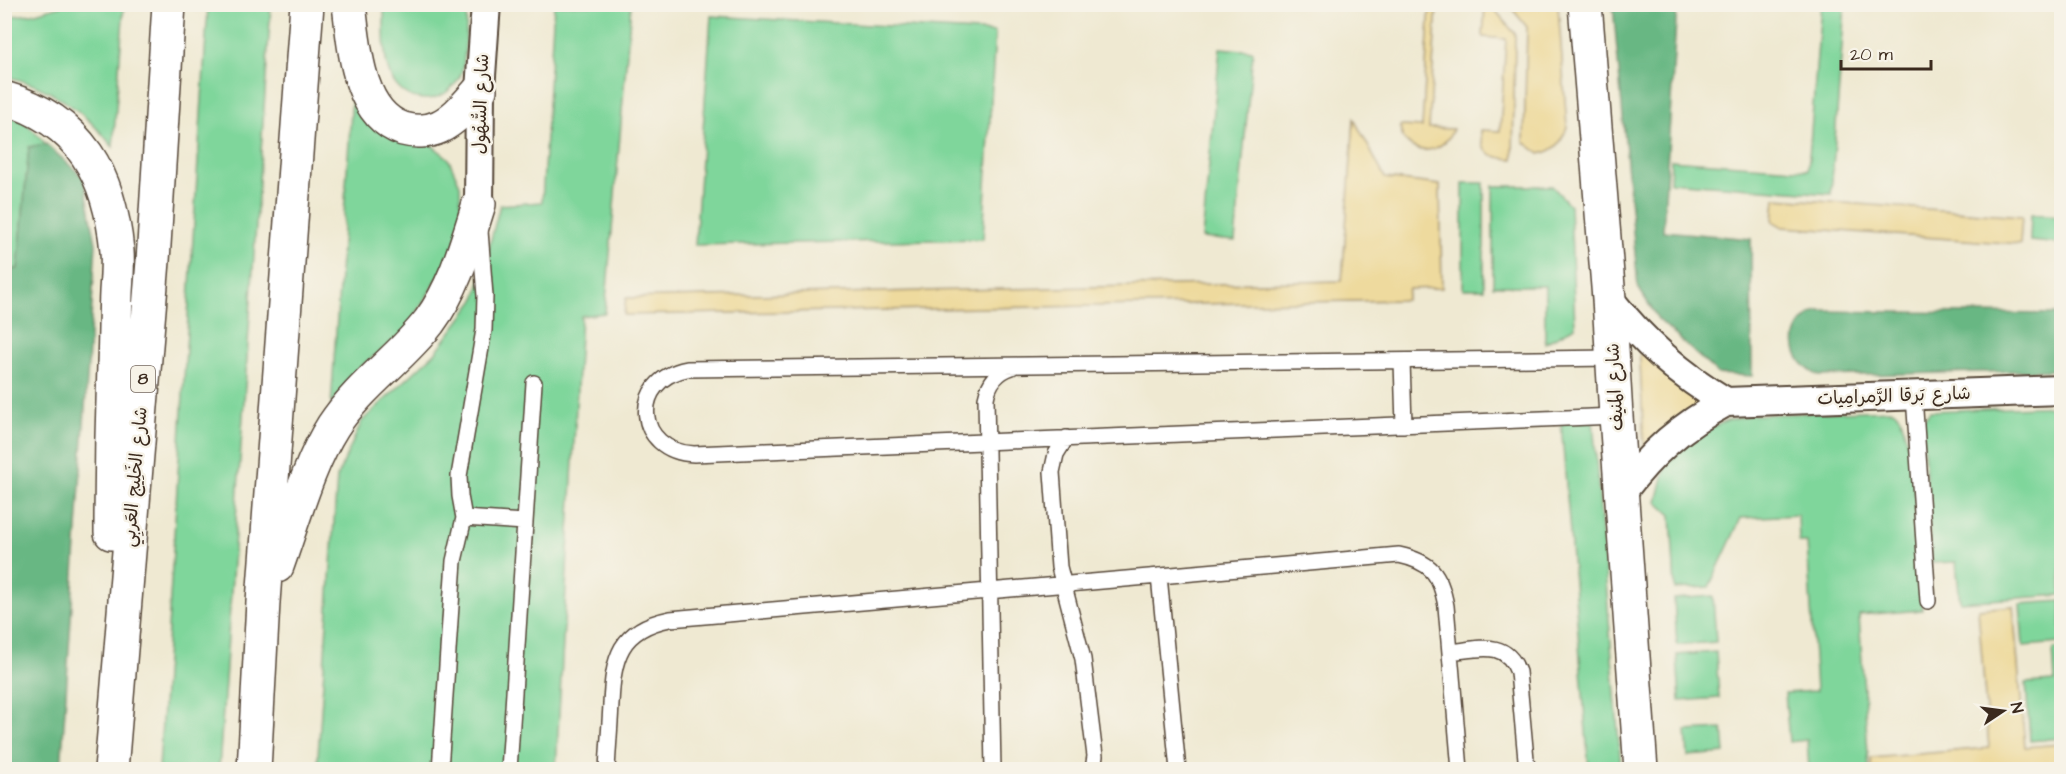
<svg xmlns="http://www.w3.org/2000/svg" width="2066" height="774" font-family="'Architects Daughter','Playpen Sans Arabic',sans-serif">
  <rect width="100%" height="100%" fill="#f7f3e8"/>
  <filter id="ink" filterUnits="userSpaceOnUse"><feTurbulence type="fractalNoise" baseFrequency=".0167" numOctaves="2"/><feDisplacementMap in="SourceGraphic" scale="12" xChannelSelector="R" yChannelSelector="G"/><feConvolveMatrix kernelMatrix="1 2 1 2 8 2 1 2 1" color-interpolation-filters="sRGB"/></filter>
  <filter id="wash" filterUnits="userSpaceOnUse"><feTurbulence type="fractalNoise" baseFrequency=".008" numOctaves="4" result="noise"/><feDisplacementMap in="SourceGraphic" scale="24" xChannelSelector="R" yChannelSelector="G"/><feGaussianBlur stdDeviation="1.35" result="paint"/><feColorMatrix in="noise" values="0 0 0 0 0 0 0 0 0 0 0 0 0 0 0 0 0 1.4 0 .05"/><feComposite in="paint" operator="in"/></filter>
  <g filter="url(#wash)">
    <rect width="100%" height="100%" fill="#efe9d2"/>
    <path fill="#7fd69b" stroke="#5d805c" stroke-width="1.5" d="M63,5H124L113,147C85,111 50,86 5,76V17L32,14Z
      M208,5H271L219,769H159Z
      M384,5H467C466,24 467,57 461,74C457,85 446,95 434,98C428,100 421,99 416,98C377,88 385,35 384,5Z
      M554,5H631L605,313L581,316L556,769L317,770L337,477L362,421L435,353L475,300L500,205L542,202Z
      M1821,5H1845L1831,194L1670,182L1671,160L1808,170Z
      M711,16L995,32L983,239L695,245Z
      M1220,48L1253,51L1235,241L1202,238Z
      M353,83L448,158L460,185L461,217L452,255L405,332L359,368L331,405Z
      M4,113L26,123L46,144L29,147L18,269L5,270Z
      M1463,183H1484V289H1463Z
      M1493,186H1552L1570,205L1575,327L1545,343V286H1493Z
      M2031,214L2061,216V244L2030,241Z
      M2061,406V595L1960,602L1956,562L1932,563L1922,421L1930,411Z
      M1893,410L1900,416L1912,457L1922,610L1859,615L1869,769H1809L1807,740L1789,742L1785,693L1816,691L1807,542H1799L1798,515L1741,518L1709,587L1675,589L1671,515L1657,502L1666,465L1682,447L1705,430L1727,421L1751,415Z
      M1593,420L1621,769H1589L1561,422Z
      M1713,596L1716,642L1677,645L1674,599Z
      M2061,601V643L2023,646L2020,604Z
      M2053,649H2061V738L2030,741L2026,683L2055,681Z
      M1716,652L1719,698L1680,701L1677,655Z
      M1723,729L1725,753L1688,756L1686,731Z"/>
    <path fill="#67b783" stroke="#517050" stroke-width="1.5" d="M1613,5H1677L1663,231L1751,239L1752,376L1718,374L1658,319L1638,287Z
      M46,144L84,178L96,244L61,769L5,770V270L18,269L29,147Z
      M1817,311L2061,314V370L1820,376C1788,362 1785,327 1817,311Z"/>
    <path fill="#eeda9e" stroke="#94825e" stroke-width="1.5" d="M1430,5H1437L1429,128L1453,129C1442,159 1402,156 1400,126L1422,127Z
      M1485,5H1491L1515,34L1513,159C1491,158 1480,153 1481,130L1500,131L1506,39L1483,37Z
      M1509,5H1558L1567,127C1561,143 1557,150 1540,154L1524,142L1527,27Z
      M1354,119L1385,178L1440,185L1442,288L1409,289L1406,300L624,315L626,298L1342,281Z
      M1775,198L2022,216L2020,244L1783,227L1773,221Z
      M1639,339L1714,394L1644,449Z
      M2013,606L2025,747L2061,744V766L2014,770L1872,769L1871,758L1989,748L1978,609Z"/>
  </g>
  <g filter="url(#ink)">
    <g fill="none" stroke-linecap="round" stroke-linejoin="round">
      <g stroke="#564739" stroke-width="18">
        <path id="service" d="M1613,358L687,369C629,380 635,452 694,454L1616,416
          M1402,361L1404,425
          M1914,396L1928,601
          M1066,438L1056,454L1052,472L1059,567L1083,659L1095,756L1093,770
          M464,518L525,522
          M1159,576L1178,770
          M1450,652C1479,649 1506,639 1518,672L1527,770
          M440,770L454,561L464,518L460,496L459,476L484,330L485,296L480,231
          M509,770L534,383
          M607,770C608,748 610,726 611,704C613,658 619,629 670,619L1399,555C1431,562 1440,573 1446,606L1460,770
          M993,770L986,398C989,382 997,372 1012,367"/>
      </g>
      <g stroke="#564739" stroke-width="32">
        <path id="minor" d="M479,204L480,90L486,4
          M1609,299C1643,342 1680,375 1726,402
          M1621,493C1652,452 1681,426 1726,402L2062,390"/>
      </g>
      <g stroke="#564739" stroke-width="36">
        <path id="tertiary" d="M1585,4L1609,299L1616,416L1641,770"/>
      </g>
      <g stroke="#564739" stroke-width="36">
        <path id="trunk" d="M349,4C354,44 357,114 403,129C414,132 428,132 439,127C456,119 468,103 480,90
          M4,98C81,120 110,176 117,251C118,264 117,278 116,292C115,316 115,340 114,365C112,421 111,477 111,533
          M277,566C293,522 308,465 333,426C359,386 400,359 429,322C455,287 466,245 479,204
          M111,770L153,261L169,4
          M254,770L263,602L307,4"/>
      </g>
      <use href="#service" stroke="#fff" stroke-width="15"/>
      <use href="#minor" stroke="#fff" stroke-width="28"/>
      <use href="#tertiary" stroke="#fff" stroke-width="33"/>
      <use href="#trunk" stroke="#fff" stroke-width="33"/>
    </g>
  </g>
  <g text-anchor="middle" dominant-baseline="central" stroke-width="5" stroke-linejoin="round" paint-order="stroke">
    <rect fill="#f7f3e8" stroke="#73665b" stroke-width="1.5" x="131" y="366" width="24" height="26" rx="4.5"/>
    <g font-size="16" font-weight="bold" fill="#3b2a1e">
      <text x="143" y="379">8</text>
    </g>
    <g font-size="18" fill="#3b2a1e" stroke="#f7f3e8">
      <text transform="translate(481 104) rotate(-88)">شارع السُّهُول</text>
      <text transform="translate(1615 387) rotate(-93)">شارع المنيف</text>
      <text transform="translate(1894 396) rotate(-2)">شارع بَرقا الرَّمرامِيات</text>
      <text transform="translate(135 477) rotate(-85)">شارع الخَلِيج العَربِي</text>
    </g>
  </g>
  <rect width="2066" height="774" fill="none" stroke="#f7f3e8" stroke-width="24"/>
  <g transform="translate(2003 711) rotate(77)" stroke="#f7f3e8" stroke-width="4.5" paint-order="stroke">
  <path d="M0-4.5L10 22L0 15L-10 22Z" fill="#3b2a1e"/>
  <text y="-9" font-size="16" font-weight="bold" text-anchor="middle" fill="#3b2a1e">N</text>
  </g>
  <path d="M1841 60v9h90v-9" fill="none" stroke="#3b2a1e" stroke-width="3"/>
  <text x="1850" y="60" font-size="18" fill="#3b2a1e" stroke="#f7f3e8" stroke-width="4.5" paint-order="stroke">20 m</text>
</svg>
